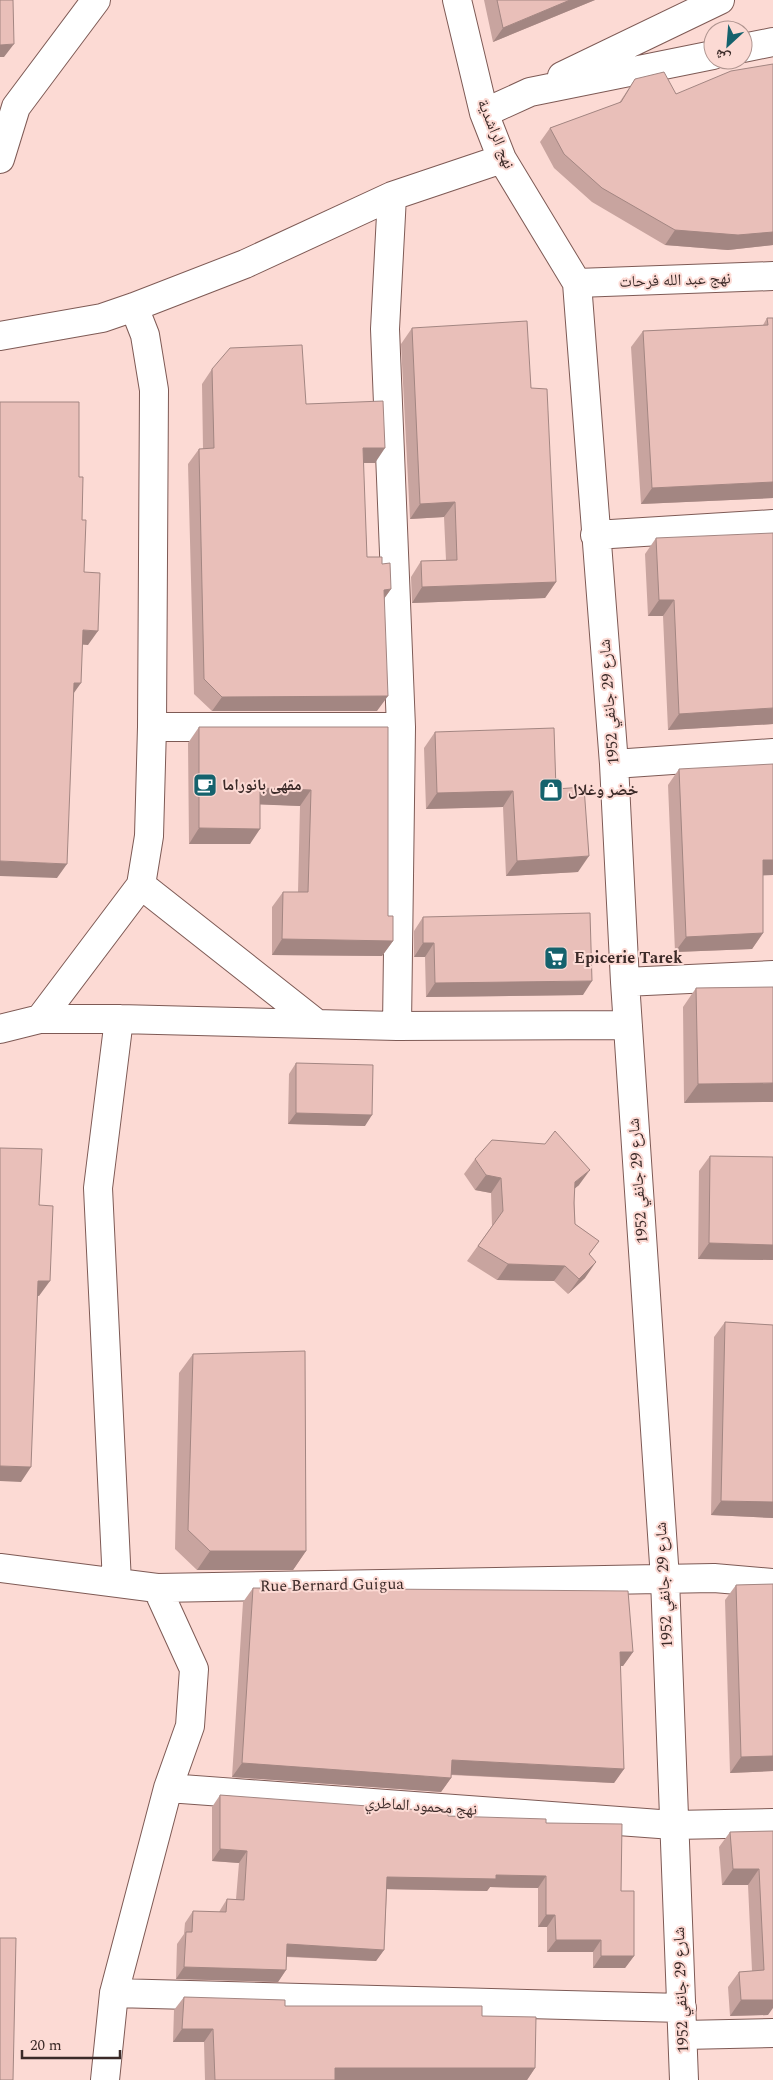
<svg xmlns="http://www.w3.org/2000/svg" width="773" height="2080" font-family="Spectral,'Noto Naskh Arabic',serif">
  <rect width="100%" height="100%" fill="#fcdad4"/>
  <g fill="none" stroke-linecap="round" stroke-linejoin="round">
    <g stroke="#7e5a55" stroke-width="30">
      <path id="minor" d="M457,0L484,113L502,159L577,283L614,764L625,982L665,1579L684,2080
        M743,48L773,42
        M562,76L720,0
        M484,113L530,92L713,55
        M0,159L16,107L96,0
        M392,196L385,329L401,727L397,1026
        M577,283L773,276
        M134,307L145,335L154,390L152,727
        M0,336L102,318L134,307L245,264L392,196L502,159
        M595,535L773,524
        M614,764L773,753
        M141,885L316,1023
        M625,982L773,975
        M40,1019L141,885L149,836L152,727H401
        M0,1029L40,1019H119L397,1026L628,1025
        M0,1568L157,1588L714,1578L773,1583
        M117,1583L98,1188L119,1019
        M168,1788L673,1825L773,1823
        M114,1993L682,2008
        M683,2035L773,2033
        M105,2080L114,1993L168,1788L190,1726L194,1669L157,1588"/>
    </g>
    <use href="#minor" stroke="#fff" stroke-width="28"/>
  </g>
  <path fill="#c8a49f" d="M484,0H595L493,42Z
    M773,64V245L728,250L665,245L592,202L554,168L540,142L550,128L619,103L635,79L676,94Z
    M767,318H773V498L641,504L631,347L643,331L763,325Z
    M412,328L531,388L556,582L545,598L412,603L411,577L421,561L446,560L444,517L410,519L401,344Z
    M212,369L306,404L375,463H363L367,557L382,564L391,589L384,599L377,711H212L194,694L188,464L199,449H203L202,384Z
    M656,538L773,724L668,730L663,616H648L645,554Z
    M199,727H388V916L393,941L382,956L272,955V907L283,892H298L300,806L260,804L250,844H189L188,743Z
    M435,732L556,789L578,872L506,876L503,807L426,809L424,748Z
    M679,769L763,875V933L752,949L675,952L668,785Z
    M423,917L583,995L426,997L425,957H414V931Z
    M773,987L684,1103L683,1007L696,988Z
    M296,1063L365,1126L288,1124L289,1074Z
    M710,1156L773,1157V1260L698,1259L699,1171Z
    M475,1159L579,1185L574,1189L575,1224L599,1241L589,1255L585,1278L568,1294L554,1281L497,1280L467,1261L492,1226L491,1193L475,1190L464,1174Z
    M725,1322L773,1325V1518L711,1515L714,1337Z
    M193,1354L306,1551L293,1570H197L175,1549L179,1373Z
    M773,1584V1771L730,1773L725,1600L736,1585Z
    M253,1588L633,1652L623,1666H620L624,1769L614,1783L451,1775V1778L441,1792L232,1777L243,1602Z
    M220,1795L448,1816L546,1823L621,1891L634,1956L625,1968H593V1952H547V1927H538V1888L490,1887L487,1891L387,1889L384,1950L376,1961L287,1957L286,1970L278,1982L176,1979L177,1944L184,1934L185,1923L193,1911L219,1912L227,1899H236L239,1863L212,1861V1807Z
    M773,1831L768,2015L730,2016L728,1987L739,1972L752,1971L748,1885H722L719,1847L730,1832Z
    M184,1997L285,2006L482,2016L535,2068L527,2080H205L204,2042H173L174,2010Z"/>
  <path fill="#a38682" d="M570,0H595L493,42L503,28Z
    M14,44L4,57H0V45Z
    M675,230L773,232V245L728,250L665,245Z
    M363,448H385L375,463H352Z
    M773,482V498L641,504L652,488Z
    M455,502L444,517L410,519L420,504Z
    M556,582L545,598L412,603L422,587Z
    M391,589L380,604L384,590Z
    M659,600H674L663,616H648Z
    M83,630L98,631L88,645L73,644Z
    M74,683H81L71,697Z
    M388,696L377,711H212L222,697Z
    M773,708V724L668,730L679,714Z
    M260,788L311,790L300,806L250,804Z
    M513,791L503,807L426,809L437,793Z
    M199,828L260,829L250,844H189Z
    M589,856L578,872L506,876L517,861Z
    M763,860H773V875L752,876Z
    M0,861L67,864L57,878L0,876Z
    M763,933L752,949L675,952L686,937Z
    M282,939L393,941L382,956L272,955Z
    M423,943H434L425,957H414Z
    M592,981L583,995L426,997L435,983Z
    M773,1083V1102L684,1103L698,1084Z
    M296,1113L372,1115L365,1126L288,1124Z
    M590,1170L579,1185L564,1197L575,1182Z
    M486,1175L501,1178L491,1193L475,1190Z
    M709,1243L773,1245V1260L698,1259Z
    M596,1262L585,1278L568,1294L579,1279Z
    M508,1264L565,1266L554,1281L497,1280Z
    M38,1281H50L39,1296L28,1295Z
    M0,1466L31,1467L21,1482L0,1481Z
    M721,1501L773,1502V1518L711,1515Z
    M210,1551H306L293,1570H197Z
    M620,1652H633L623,1666H610Z
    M773,1756V1771L730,1773L741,1757Z
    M452,1760L624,1769L614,1783L442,1774Z
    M242,1763L451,1778L441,1792L232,1777Z
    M220,1849L247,1851L239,1863L212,1861Z
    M733,1869H759L748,1885H722Z
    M496,1875L546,1876L538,1888L490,1887L487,1891L379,1889L387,1877Z
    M546,1915H555L547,1927H538Z
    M556,1940H601L593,1952H547Z
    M287,1944L384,1950L376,1961L279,1956Z
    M601,1956H634L625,1968H593Z
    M184,1967L286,1970L278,1982L176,1979Z
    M741,2000H773V2008L768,2015L730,2016Z
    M182,2029H213L204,2042H173Z
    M335,2068H535L527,2080H327Z"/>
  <path fill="#e9bfb9" stroke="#a38682" d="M0,0H13L14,44L0,45Z
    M497,0H570L503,28Z
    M773,64V232L738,235L675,230L602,188L564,154L550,128L621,102L635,79L664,72L676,94L731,71Z
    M767,318H773V482L652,488L643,331L768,325Z
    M527,321L531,388L547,389L556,582L422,587L421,561L457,560L455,502L420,504L412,328Z
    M302,345L306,404L383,401L385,448H363L367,557H382V564L390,563L391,589L384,590L388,696L222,697L204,679L199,449L214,448L212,369L230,348Z
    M0,402H79V477H83L82,520H86L84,572L100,573L98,631L83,630L81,683H74L67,864L0,861Z
    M773,533V708L679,714L674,600H659L656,538Z
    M199,727H388V916H393V941L282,939L283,892H308L311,790L260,788V829L199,828Z
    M554,728L556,789L584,787L589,856L517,861L513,791L437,793L435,732Z
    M773,764V860H763V933L686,937L679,769Z
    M590,913L592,981L435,983L434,943H423V917Z
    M773,987V1083L698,1084L696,988Z
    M296,1063L373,1065L372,1115L296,1113Z
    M555,1131L590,1170L575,1182L574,1203L575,1224L599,1241L589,1254L596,1262L579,1279L565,1266L508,1264L478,1246L503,1211L501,1178L486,1175L475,1159L492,1140L545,1144Z
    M0,1148L42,1149L39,1205L53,1206L50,1281H38L31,1467L0,1466Z
    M710,1156L773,1157V1245L709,1243Z
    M725,1322L773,1325V1502L721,1501Z
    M305,1351L306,1551H210L188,1530L193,1354Z
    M773,1584V1756L741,1757L736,1585Z
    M253,1588L628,1591L633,1652H620L624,1769L452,1760L451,1778L242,1763Z
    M220,1795L448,1812V1816L546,1819V1823L622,1824L621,1891H634V1956H601V1940H556L555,1915H546V1876L496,1875V1879L387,1877L384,1950L287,1944L286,1970L184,1967L186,1932H192L193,1911L226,1912L227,1899L244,1900L247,1851L220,1849Z
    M773,1831V2000H741L739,1972L764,1970L759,1869H733L730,1832Z
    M0,1938H16L13,2080H0Z
    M184,1997L285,2000V2006H482V2016L536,2017L535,2068H335V2080H215L213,2029H182Z"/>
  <defs>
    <g id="cafe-square" transform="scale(1.25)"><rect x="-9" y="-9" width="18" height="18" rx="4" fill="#15626d" stroke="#fcdad4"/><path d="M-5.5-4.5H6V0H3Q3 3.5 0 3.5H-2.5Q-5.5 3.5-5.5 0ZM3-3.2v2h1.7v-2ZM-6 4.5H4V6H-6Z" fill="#fff"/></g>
    <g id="shop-square" transform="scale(1.25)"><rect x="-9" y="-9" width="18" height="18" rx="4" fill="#15626d" stroke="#fcdad4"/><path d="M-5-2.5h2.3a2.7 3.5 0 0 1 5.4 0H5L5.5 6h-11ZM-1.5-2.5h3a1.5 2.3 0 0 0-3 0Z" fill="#fff"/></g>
    <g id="supermarket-square" transform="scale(1.25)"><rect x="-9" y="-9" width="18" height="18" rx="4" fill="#15626d" stroke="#fcdad4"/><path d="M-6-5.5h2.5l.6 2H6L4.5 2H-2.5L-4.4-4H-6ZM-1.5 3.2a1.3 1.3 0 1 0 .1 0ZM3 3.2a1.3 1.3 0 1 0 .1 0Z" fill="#fff"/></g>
  </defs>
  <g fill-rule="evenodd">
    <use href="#cafe-square" x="205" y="785"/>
    <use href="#shop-square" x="551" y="790"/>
    <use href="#supermarket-square" x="556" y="958"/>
  </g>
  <g text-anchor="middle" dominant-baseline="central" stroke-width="4" stroke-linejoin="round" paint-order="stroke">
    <g font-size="16" fill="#3b2a28" stroke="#fcdad4">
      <text transform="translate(496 134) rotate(68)">نهج الراشدية</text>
      <text transform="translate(675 280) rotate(-2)">نهج عبد الله فرحات</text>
      <text transform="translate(609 702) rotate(-94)">شارع 29 جانفي 1952</text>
      <text transform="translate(638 1181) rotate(-94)">شارع 29 جانفي 1952</text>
      <text transform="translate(332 1585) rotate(-1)">Rue Bernard Guigua</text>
      <text transform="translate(664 1585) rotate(-93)">شارع 29 جانفي 1952</text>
      <text transform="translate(421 1806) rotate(4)">نهج محمود الماطري</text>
      <text transform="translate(681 1990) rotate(-92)">شارع 29 جانفي 1952</text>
    </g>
    <g font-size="16" font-weight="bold" fill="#3b2a28" stroke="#fcdad4" text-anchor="start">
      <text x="222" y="785">مقهى بانوراما</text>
      <text x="568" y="790">خضر وغلال</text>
      <text x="574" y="958">Epicerie Tarek</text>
    </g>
  </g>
  <g transform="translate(728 45) rotate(206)"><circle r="24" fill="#fcdad4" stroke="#af948f"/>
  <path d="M0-4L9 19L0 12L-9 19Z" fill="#15626d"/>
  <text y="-8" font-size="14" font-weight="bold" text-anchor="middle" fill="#3b2a28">ش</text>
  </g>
  <path d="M22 2050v8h98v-8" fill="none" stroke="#3b2a28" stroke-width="2.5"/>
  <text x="30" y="2050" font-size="15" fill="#3b2a28" stroke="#fcdad4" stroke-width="4" paint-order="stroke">20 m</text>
</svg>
